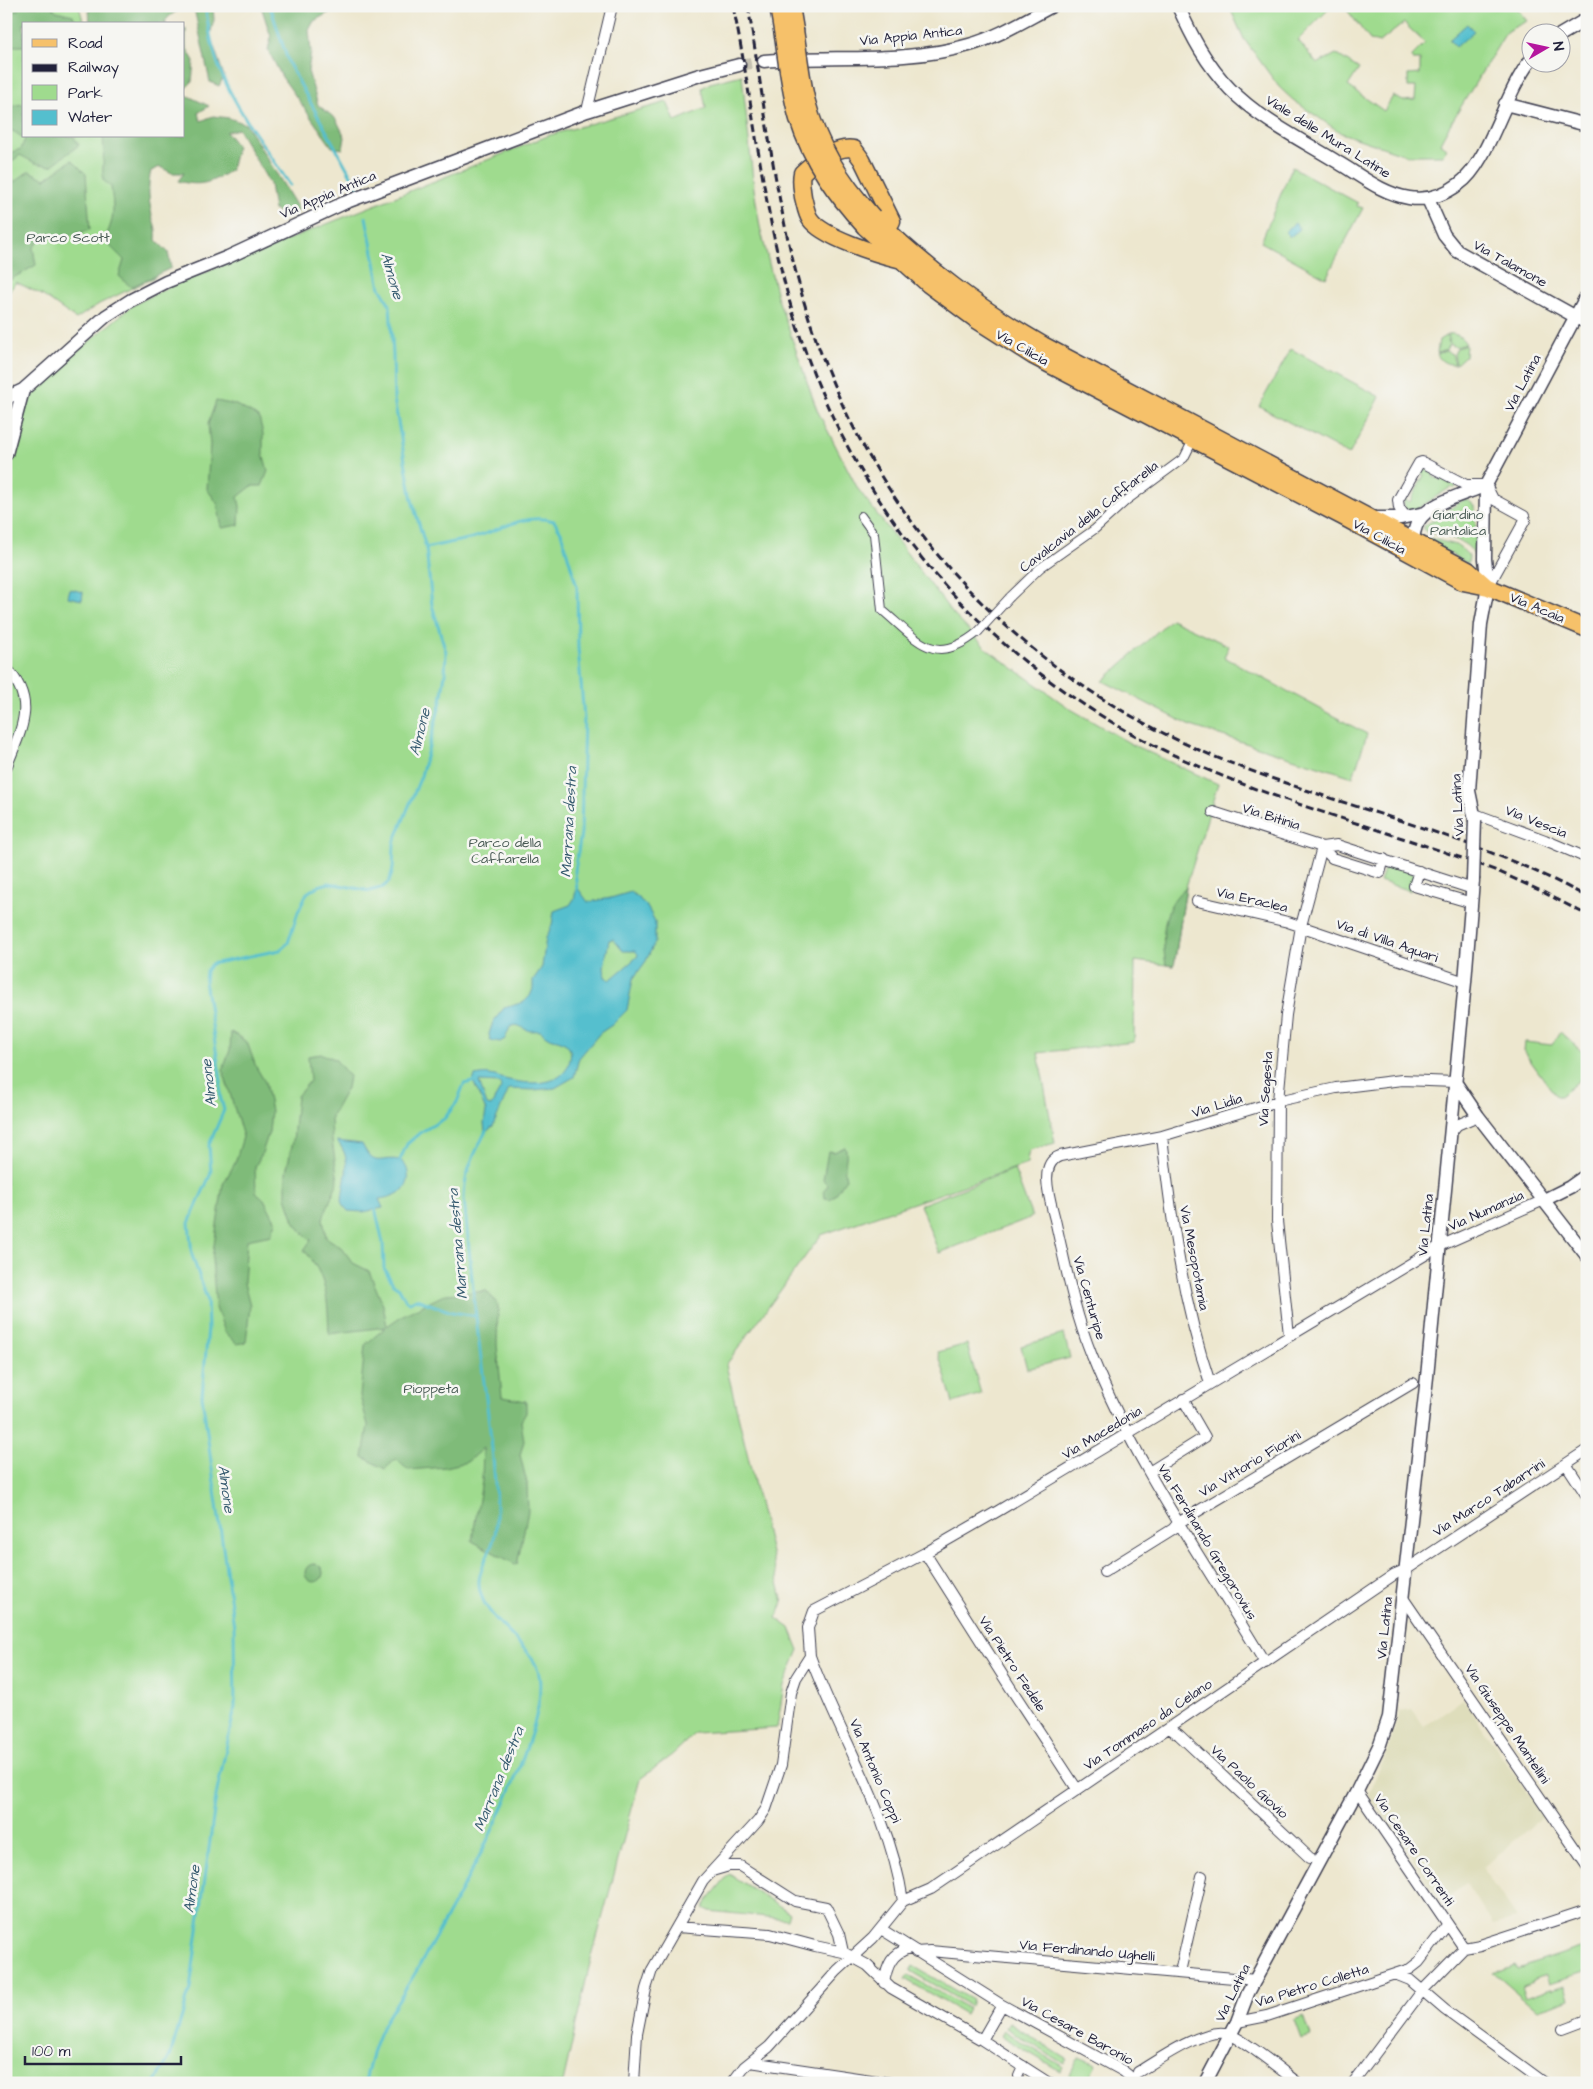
<svg xmlns="http://www.w3.org/2000/svg" width="1593" height="2089" font-family="'Architects Daughter',sans-serif">
  <rect width="100%" height="100%" fill="#f6f6f2"/>
  <filter id="ink" filterUnits="userSpaceOnUse"><feTurbulence type="fractalNoise" baseFrequency=".02" numOctaves="2"/><feDisplacementMap in="SourceGraphic" scale="10" xChannelSelector="R" yChannelSelector="G"/><feConvolveMatrix kernelMatrix="1 2 1 2 8 2 1 2 1" color-interpolation-filters="sRGB"/></filter>
  <filter id="wash" filterUnits="userSpaceOnUse"><feTurbulence type="fractalNoise" baseFrequency=".0096" numOctaves="4" result="noise"/><feDisplacementMap in="SourceGraphic" scale="20" xChannelSelector="R" yChannelSelector="G"/><feGaussianBlur stdDeviation="1.12" result="paint"/><feColorMatrix in="noise" values="0 0 0 0 0 0 0 0 0 0 0 0 0 0 0 0 0 1.4 0 .05"/><feComposite in="paint" operator="in"/></filter>
  <g filter="url(#wash)">
    <rect width="100%" height="100%" fill="#ede7cf"/>
    <path fill="#deddbb" d="M1463,1699L1543,1816L1483,1868L1517,1918L1493,1924L1466,1883L1442,1902L1368,1794L1389,1748L1400,1711L1412,1709L1424,1726Z"/>
    <path fill="#9fdb8e" stroke="#607e64" d="M6,6H79L84,24H24V136H115L129,224L155,277L99,304L76,319L42,295L16,282L6,296Z
      M1229,6H1332L1298,40L1317,64L1336,54L1359,69L1348,86L1384,111L1393,96L1403,101L1415,100L1416,87H1408V75L1420,74V60H1413L1412,56L1425,43L1404,23L1380,42L1370,40L1344,6H1404L1407,11L1411,6H1515L1527,21L1507,31L1448,128L1440,143L1447,148L1443,155H1406L1341,133L1293,100L1279,87L1244,39Z
      M742,75L754,189L760,227L777,296L817,410L858,489L953,614L988,650L1069,708L1133,745L1218,784L1186,887L1174,966L1135,961L1134,1042L1038,1053L1055,1143L1030,1150L1028,1154L1027,1164L821,1235L726,1365L783,1603L776,1618L790,1628L799,1650L784,1685L777,1728L695,1733L673,1754L640,1779L589,1967L563,2083H6V484L19,427L29,399L74,354L133,305L169,287L550,135L667,102L675,121L706,108L702,88L710,83Z
      M1292,167L1358,203L1357,206L1363,208L1326,278L1261,242Z
      M1448,334C1456,333 1462,337 1466,344L1456,347L1450,344Z
      M1447,335L1449,344L1446,350L1437,353L1439,340Z
      M1466,345L1465,356L1456,364L1454,354L1457,348Z
      M1291,349L1380,397L1349,455L1259,406Z
      M1446,351L1452,354L1455,364C1447,365 1440,361 1437,354Z
      M1422,468L1435,473L1433,476L1441,480L1443,478L1456,485V487L1453,489L1451,487L1411,513L1405,509L1403,499L1410,502L1424,475L1418,472Z
      M1463,500H1468L1475,506L1477,555H1474C1468,539 1442,536 1427,532L1424,530V526Z
      M1426,537L1459,546L1469,556L1468,564L1426,540Z
      M1171,619L1229,646L1224,657L1367,734L1353,777L1191,726L1103,681Z
      M1386,864L1415,874L1410,891L1380,881Z
      M1560,1032L1587,1056V1074L1560,1096H1556L1524,1052L1525,1042L1552,1045Z
      M1014,1169L1032,1217L939,1253L920,1205Z
      M1064,1334L1070,1358L1027,1369L1021,1346Z
      M967,1344L981,1394L953,1403L938,1352Z
      M729,1874L789,1912L787,1919L709,1911L703,1908L711,1896Z
      M1586,1946L1587,1972L1549,1984L1546,1975L1522,1984L1526,1997L1551,1988L1552,1990L1566,1986L1570,1999L1537,2010L1494,1973L1515,1965L1517,1969Z
      M913,1966L972,2000L970,2006L910,1971Z
      M908,1975L968,2008L965,2014L905,1979Z
      M1304,2016L1311,2036L1301,2039L1294,2020Z
      M1009,2023L1067,2059L1064,2064L1006,2028Z
      M1004,2031L1062,2066L1060,2071L1001,2036Z
      M1079,2057L1096,2064L1086,2083H1066Z"/>
    <path fill="#7fbb79" stroke="#506e5a" d="M17,6H51L56,11L73,15L76,24H24V46H6V10L18,11Z
      M87,6H213L214,20L210,35L224,76L219,86L210,82L194,8C183,6 170,13 164,23L167,24H90L89,9Z
      M261,6H327L330,12L314,21L309,30L311,52L308,71L318,105L336,119L345,137L343,149L332,147L282,77L268,50L271,37Z
      M184,28L186,29V47L194,61L192,82L184,90Z
      M184,94L209,106L198,113L201,121L213,116L229,118L246,124L299,210L288,216L274,210L270,184L238,129L226,132L237,146L231,170C211,183 201,187 178,181L184,173H172L160,167L151,171C147,186 149,200 152,216C155,226 157,228 156,240L168,252L171,268L131,287L119,276L124,260L104,240C115,219 114,210 111,187L103,180C102,165 105,152 103,136H184Z
      M24,104V136H73L79,145L51,166L35,163L20,155L6,166V154L21,149L25,139L13,131H6V113L16,105Z
      M72,160L86,174L90,230L67,236L41,238L33,248L36,265L6,282V167L14,182L29,171L45,179Z
      M216,401L236,405L259,417L263,434V453L268,471L262,486H252L238,497L240,506L239,525L222,528L217,503L207,489L210,445L208,424Z
      M1186,887L1174,966L1166,965C1161,936 1162,906 1186,887Z
      M231,1032L247,1042L256,1067L265,1082L271,1111L269,1132L262,1153L255,1167L256,1192L264,1199L276,1222L271,1235L247,1240L244,1283L250,1305L246,1342L237,1344L225,1332L216,1308L212,1259L223,1184L235,1163L243,1137L223,1070L230,1050Z
      M322,1054L335,1059L349,1076L347,1088L331,1117L332,1140L338,1181L323,1218L326,1237L342,1248L353,1263L369,1271L383,1305L387,1326L403,1315L446,1294L487,1291L498,1305L497,1345L502,1397L526,1401V1413L521,1421L524,1441L520,1455L527,1483L528,1511L517,1565L472,1541L482,1481L483,1448L467,1462L446,1467L408,1470L396,1459L385,1469L363,1457L368,1425L360,1396L365,1345L386,1327L329,1334C328,1300 327,1276 304,1250L311,1240L302,1232L294,1221L286,1197V1172L293,1141L297,1096L310,1081L308,1056Z
      M845,1147C849,1158 842,1165 846,1179C840,1186 838,1194 830,1199L825,1198L824,1190L828,1185L823,1180L828,1151L834,1152Z
      M305 1573a9 9 0 1 1 18 0a9 9 0 1 1-18 0Z"/>
    <path fill="#54bfce" stroke="#3b7084" fill-rule="evenodd" d="M1467,24L1474,31L1456,47L1449,40Z
      M1295,223L1300,229L1290,237L1285,232Z
      M70,589L83,592L82,600L68,597Z
      M577,887L588,902L611,898L631,892L646,905L655,921V942L646,961L633,979L627,1010L612,1025L600,1033L579,1058L574,1077L555,1088L534,1090L509,1089L493,1126L485,1133L484,1123L486,1111L473,1081L475,1076C480,1075 486,1074 490,1075C497,1076 503,1079 509,1080C527,1084 559,1087 568,1066C570,1061 572,1052 569,1048C562,1036 549,1043 541,1031C536,1030 531,1032 527,1030C520,1027 518,1023 510,1027L505,1039L500,1042L490,1040L489,1034L493,1022L504,1008L524,1002L530,996L533,989V980L542,967L546,938L552,925L554,911L570,905L574,899ZM613,939L623,951H635L638,954L637,957L610,980L605,977L604,967L609,940ZM479,1082L500,1083L501,1088L491,1106L487,1105Z
      M337,1141L362,1144C375,1170 379,1156 400,1160C405,1164 407,1167 408,1173C411,1191 394,1197 379,1199L383,1208L363,1212L348,1211L342,1204C342,1179 355,1162 337,1141Z"/>
    <g fill="none" stroke-linecap="round" stroke-linejoin="round">
      <path stroke="#54bfce" stroke-width="3" d="M205,6C209,30 213,55 223,77C240,115 267,150 290,185
        M270,6L289,64L358,188
        M426,548C441,544 457,542 472,538C499,531 526,512 554,521L561,532L577,587L578,648L584,718L581,833L575,871L577,889
        M400,1160L407,1144L421,1132L444,1119L457,1102L464,1084L476,1081
        M375,1208L383,1243L384,1268L393,1284L399,1288L406,1301L410,1302L416,1299L452,1312L476,1316
        M155,2083L170,2056L190,1989L216,1796L235,1707L234,1627L202,1396L208,1328L207,1299L192,1255L189,1223L211,1173L209,1145L224,1110L220,1096L221,1081L205,981L206,971L211,964L280,950L288,943L298,912L307,893L318,886L329,883L370,891L383,887L389,882L393,869L394,843L421,776L441,701L445,674L446,652L432,605L426,548L412,500L394,399L393,355L390,305L380,288L366,217
        M365,2083C369,2062 375,2039 386,2020C397,2001 410,1983 421,1963C462,1889 507,1813 532,1731C537,1715 542,1692 539,1675C535,1644 476,1618 479,1580C481,1562 496,1545 496,1526C497,1475 489,1424 483,1374C475,1316 470,1257 464,1199C464,1171 474,1155 486,1131"/>
    </g>
  </g>
  <g filter="url(#ink)">
    <g fill="none" stroke-linecap="round" stroke-linejoin="round">
      <path stroke="#c4c0b1" stroke-width="12" stroke-dasharray="12 6" stroke-linecap="butt" d="M739,65L764,61"/>
      <g stroke="#404051" stroke-width="10">
        <path id="pedestrian" d="M861,516L874,534L882,610C918,640 934,668 978,632
          M1010,597L1040,568L1095,529L1127,500L1184,458L1193,440
          M1020,2083L1018,2076L1023,2065"/>
      </g>
      <g stroke="#404051" stroke-width="12">
        <path id="minor" d="M587,111L612,6
          M1406,517L1399,508L1398,500L1419,463L1422,462L1466,485H1486L1493,499L1524,516L1525,520L1488,587
          M6,668C39,702 20,731 6,768
          M1213,812L1322,847L1337,845L1473,889
          M1475,814L1545,840L1587,858
          M1322,847L1332,858L1380,873L1384,859
          M1419,871L1414,886L1472,903
          M1197,901L1288,922L1465,982
          M1450,1134L1457,1125L1478,1116
          M1162,1136C1171,1219 1183,1303 1210,1383
          M1289,1335L1277,1221L1278,1101L1286,1015L1301,926L1322,847
          M1566,1464L1587,1496
          M1149,1472L1205,1437L1183,1399
          M925,1553L1010,1687L1077,1789
          M1104,1572L1173,1529L1178,1523L1413,1383
          M1403,1598L1587,1866
          M1265,1663C1205,1562 1136,1466 1092,1356C1075,1314 1066,1268 1056,1224C1052,1205 1036,1164 1060,1156L1162,1136L1278,1101L1336,1088L1402,1080L1455,1082
          M1169,1728L1179,1735L1310,1858
          M1357,1791L1464,1948
          M712,1871L729,1866H740L795,1901L826,1907L839,1934L843,1952
          M903,1901C890,1813 840,1738 810,1656L808,1628L814,1611L925,1553L998,1511L1440,1246L1544,1200
          M677,1927L770,1934L815,1946L843,1952L867,1965L891,1988L982,2040
          M881,1929L1002,2005L1123,2071L1138,2083
          M1464,1948L1480,1945L1587,1910
          M916,1952L930,1951L1256,1980
          M1180,1972L1202,1876
          M1395,1974L1410,1980L1445,2010L1545,2083
          M884,1983C887,1965 892,1953 910,1948
          M1002,2005L982,2040L1049,2083
          M1237,2022L1267,2016L1410,1969L1419,1962L1447,1925
          M1563,2029L1587,2020
          M750,2062L891,2083
          M1138,2072C1158,2060 1202,2029 1225,2033C1239,2035 1285,2073 1298,2083
          M634,2083L637,2034L646,1989L652,1970L703,1881L758,1821L766,1809L781,1765L791,1693L796,1678L810,1656
          M732,2083L744,2067L769,2047L837,1971L873,1938L903,1901L931,1889L1395,1574L1407,1569L1587,1450
          M1353,2083L1422,1991L1464,1948"/>
      </g>
      <g stroke="#404051" stroke-width="15">
        <path id="tertiary" d="M1178,6C1192,37 1206,64 1230,89C1260,120 1302,140 1339,163C1361,176 1383,194 1409,198C1427,201 1444,195 1459,184C1489,163 1504,94 1530,61
          M1560,35L1587,19
          M764,61C831,55 905,64 969,45C998,37 1025,20 1052,6
          M1505,104L1587,125
          M1428,199L1444,235L1457,251L1587,323
          M6,398L23,390
          M6,454L23,390L106,316L131,300L166,282L228,257L344,203L587,111L700,75L739,65
          M1373,518H1401L1425,513
          M1412,549C1413,541 1413,530 1418,522C1429,502 1467,494 1486,485
          M1475,820L1469,791L1481,624L1488,587L1485,559L1486,485L1587,295
          M1455,1082L1478,1116L1587,1256
          M1544,1200L1570,1187L1587,1175
          M1205,2083L1237,2022L1248,1993L1357,1791L1380,1744L1389,1717L1427,1377L1465,982L1473,880"/>
      </g>
      <g stroke="#404051" stroke-width="19">
        <path id="primary" d="M778,6L783,36
          M791,6L795,30
          M873,217C928,269 977,307 1043,345L1468,570L1486,586
          M865,227L928,284L978,321L1033,356L1343,517L1463,582L1488,587L1587,629
          M887,230L892,221L862,160L854,149C838,145 813,162 802,173C800,181 802,189 803,197C805,204 806,213 810,219C822,237 877,254 898,259"/>
      </g>
      <use href="#pedestrian" stroke="#fff" stroke-width="8"/>
      <use href="#minor" stroke="#fff" stroke-width="10"/>
      <use href="#tertiary" stroke="#fff" stroke-width="12"/>
      <use href="#primary" stroke="#f6c16b" stroke-width="16"/>
      <path stroke="#22223b" stroke-width="3" stroke-dasharray="8 4" stroke-linecap="butt" d="M733,6C754,107 763,211 792,310C851,513 996,676 1187,761C1287,806 1395,832 1497,871L1539,890L1587,915
        M748,6C765,108 777,216 808,315C872,522 1023,680 1223,760C1343,808 1473,834 1587,897"/>
      <g stroke="#404051" stroke-width="10" stroke-linecap="butt">
        <path id="pedestrian-bridge" d="M978,632L1010,597"/>
      </g>
      <g stroke="#404051" stroke-width="15" stroke-linecap="butt">
        <path id="tertiary-bridge" d="M1473,880L1475,820"/>
      </g>
      <g stroke="#404051" stroke-width="19" stroke-linecap="butt">
        <path id="primary-bridge" d="M795,30C799,54 801,78 807,102C818,145 843,184 873,217
          M783,36C787,64 790,92 798,119C811,161 836,195 865,227"/>
      </g>
      <use href="#pedestrian-bridge" stroke="#fff" stroke-width="8"/>
      <use href="#tertiary-bridge" stroke="#fff" stroke-width="12"/>
      <use href="#primary-bridge" stroke="#f6c16b" stroke-width="16"/>
    </g>
  </g>
  <g text-anchor="middle" dominant-baseline="central" stroke-width="5" stroke-linejoin="round" paint-order="stroke">
    <g font-size="14" fill="#22223b" stroke="#f6f6f2">
      <text transform="translate(911 36) rotate(-6)">Via Appia Antica</text>
      <text transform="translate(1328 137) rotate(32)">Viale delle Mura Latine</text>
      <text transform="translate(328 195) rotate(-23)">Via Appia Antica</text>
      <text transform="translate(1510 264) rotate(29)">Via Talamone</text>
      <text transform="translate(1022 348) rotate(30)">Via Cilicia</text>
      <text transform="translate(1523 383) rotate(-62)">Via Latina</text>
      <text transform="translate(1089 517) rotate(-38)">Cavalcavia della Caffarella</text>
      <text transform="translate(1379 537) rotate(29)">Via Cilicia</text>
      <text transform="translate(1537 608) rotate(23)">Via Acaia</text>
      <text transform="translate(1458 805) rotate(-93)">Via Latina</text>
      <text transform="translate(1271 817) rotate(18)">Via Bitinia</text>
      <text transform="translate(1536 822) rotate(22)">Via Vescia</text>
      <text transform="translate(1252 900) rotate(13)">Via Eraclea</text>
      <text transform="translate(1387 941) rotate(19)">Via di Villa Aquari</text>
      <text transform="translate(1266 1089) rotate(-86)">Via Segesta</text>
      <text transform="translate(1217 1106) rotate(-17)">Via Lidia</text>
      <text transform="translate(1486 1211) rotate(-24)">Via Numanzia</text>
      <text transform="translate(1426 1225) rotate(-84)">Via Latina</text>
      <text transform="translate(1194 1258) rotate(79)">Via Mesopotamia</text>
      <text transform="translate(1089 1298) rotate(74)">Via Centuripe</text>
      <text transform="translate(1102 1433) rotate(-31)">Via Macedonia</text>
      <text transform="translate(1250 1464) rotate(-31)">Via Vittorio Fiorini</text>
      <text transform="translate(1489 1498) rotate(-33)">Via Marco Tabarrini</text>
      <text transform="translate(1207 1542) rotate(59)">Via Ferdinando Gregorovius</text>
      <text transform="translate(1385 1628) rotate(-84)">Via Latina</text>
      <text transform="translate(1012 1664) rotate(57)">Via Pietro Fedele</text>
      <text transform="translate(1507 1724) rotate(56)">Via Giuseppe Mantellini</text>
      <text transform="translate(1148 1725) rotate(-34)">Via Tommaso da Celano</text>
      <text transform="translate(875 1771) rotate(67)">Via Antonio Coppi</text>
      <text transform="translate(1249 1782) rotate(43)">Via Paolo Giovio</text>
      <text transform="translate(1414 1850) rotate(56)">Via Cesare Correnti</text>
      <text transform="translate(1087 1951) rotate(5)">Via Ferdinando Ughelli</text>
      <text transform="translate(1312 1986) rotate(-17)">Via Pietro Colletta</text>
      <text transform="translate(1233 1993) rotate(-64)">Via Latina</text>
      <text transform="translate(1077 2031) rotate(29)">Via Cesare Baronio</text>
    </g>
    <g font-size="14" fill="#485a54" stroke="#f6f6f2">
      <text x="68" y="238">Parco Scott</text>
      <text x="1458" y="515">Giardino<tspan x="1458" dy="16">Pantalica</tspan></text>
      <text x="505" y="843">Parco della<tspan x="505" dy="16">Caffarella</tspan></text>
      <text x="431" y="1389">Pioppeta</text>
    </g>
    <g font-size="15" font-style="italic" fill="#34596e" stroke="#f6f6f2">
      <text transform="translate(392 276) rotate(74)">Almone</text>
      <text transform="translate(420 732) rotate(-76)">Almone</text>
      <text transform="translate(569 822) rotate(-87)">Marrana destra</text>
      <text transform="translate(209 1083) rotate(-96)">Almone</text>
      <text transform="translate(458 1244) rotate(-95)">Marrana destra</text>
      <text transform="translate(226 1489) rotate(82)">Almone</text>
      <text transform="translate(499 1779) rotate(-68)">Marrana destra</text>
      <text transform="translate(192 1889) rotate(-82)">Almone</text>
    </g>
  </g>
  <rect width="1593" height="2089" fill="none" stroke="#f6f6f2" stroke-width="25"/>
  <rect x="22" y="22" width="162" height="115" fill="#f6f6f2" stroke="#a1a1a9"/>
  <rect x="32" y="39" width="25" height="8" fill="#f6c16b" stroke="#a1a1a9"/>
  <text x="68" y="48" font-size="15" fill="#22223b">Road</text>
  <rect x="32" y="64" width="25" height="8" fill="#22223b" stroke="#a1a1a9"/>
  <text x="68" y="72" font-size="15" fill="#22223b">Railway</text>
  <rect x="32" y="85" width="25" height="15" fill="#9fdb8e" stroke="#a1a1a9"/>
  <text x="68" y="98" font-size="15" fill="#22223b">Park</text>
  <rect x="32" y="110" width="25" height="15" fill="#54bfce" stroke="#a1a1a9"/>
  <text x="68" y="122" font-size="15" fill="#22223b">Water</text>
  <g transform="translate(1546 48) rotate(81)"><circle r="24" fill="#f6f6f2" stroke="#a1a1a9"/>
  <path d="M0-4L9 19L0 12L-9 19Z" fill="#b5179e"/>
  <text y="-8" font-size="14" font-weight="bold" text-anchor="middle" fill="#22223b">N</text>
  </g>
  <path d="M25 2056v8h156v-8" fill="none" stroke="#22223b" stroke-width="2.5"/>
  <text x="32" y="2056" font-size="15" fill="#22223b" stroke="#f6f6f2" stroke-width="4" paint-order="stroke">100 m</text>
</svg>
